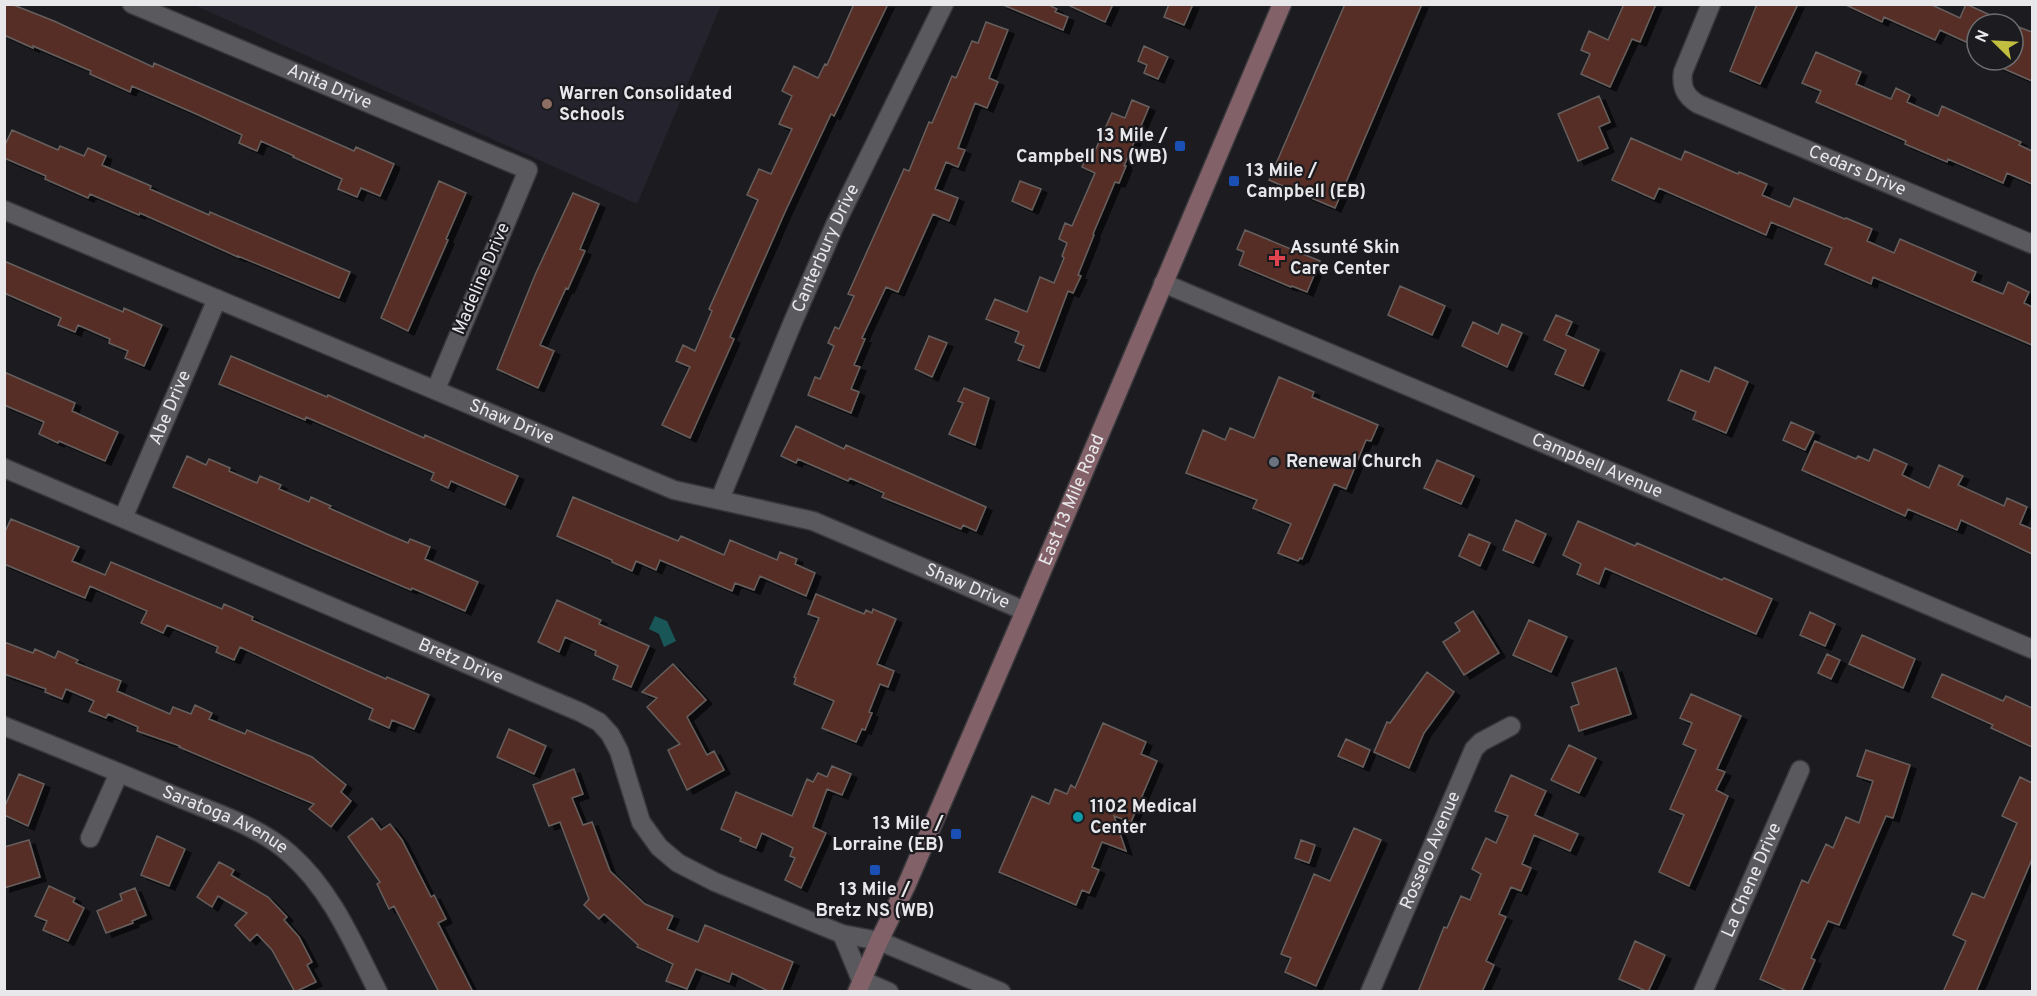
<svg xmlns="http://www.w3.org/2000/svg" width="2037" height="996" font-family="Overpass,sans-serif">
  <defs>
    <filter id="shadow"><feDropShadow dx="6" dy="4" stdDeviation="0" flood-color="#0009"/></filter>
  </defs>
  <rect width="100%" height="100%" fill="#1c1c20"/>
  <path fill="#25242e" d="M194,5H721L637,204Z"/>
  <path fill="#185658" d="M655,616L667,621L676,641L664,647L659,634L649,629Z"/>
  <path fill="#572f28" stroke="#655e5d" stroke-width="1.5" filter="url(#shadow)" d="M4,4H11L54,21L153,67L154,63L354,151L356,147L394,164L380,196L361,188L357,197L338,189L342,179L293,157L294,156L261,141L257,151L239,143L242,135L194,113L132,86L130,92L90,74L91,71L33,46V48L4,35Z
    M854,4H888L834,116L831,114L785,212L730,337L734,339L690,438L662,425L690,367L676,361L683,345L695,351L712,311L709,309L758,200L747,195L759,169L771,174L792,129L779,124L792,96L782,91L794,66L818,78L825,64L827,65Z
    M1001,4H1047L1057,9L1055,12L1068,17L1063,30Z
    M1066,4H1113L1105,22Z
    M1169,4H1193L1184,25L1164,17Z
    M1345,4H1422L1335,208L1269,180Z
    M1624,4H1656L1640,42L1632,39L1610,87L1581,74L1590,54L1581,50L1589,31L1608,40Z
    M1757,4H1798L1760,84L1730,71Z
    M1844,4H1930L1960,18L1966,4L2010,24H1977V47L1940,30L1935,40L1884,17L1882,22Z
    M986,22L1008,30L989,78L998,82L987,108L975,103L958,148L965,150L958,167L946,162L935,189L958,198L949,221L933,214L898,292L886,287L862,338L865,339L854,365L860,367L851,389L859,392L851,413L808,395L815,377L820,379L834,346L828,343L835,327L839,329L854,296L848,294L904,169L909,171L929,122L932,123L952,76L956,78L972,41L978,43Z
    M2013,25L2032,32V81L1984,60H2013Z
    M1144,46L1168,57L1158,79L1144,73L1147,65L1138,61Z
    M1816,52L1861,72L1856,84L1891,99L1896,88L1910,95L1907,102L1938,116L1942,106L2021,142L2019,145L2032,151V184L2007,173L2003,183L1948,159L1947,162L1905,144L1906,141L1816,102L1821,91L1802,83Z
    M1599,96L1610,122L1599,127L1608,148L1578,161L1558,114Z
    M1132,100L1149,107L1124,166H1126L1119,183L1115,182L1093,234L1094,235L1078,275L1081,276L1073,293L1068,291L1039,368L1018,360L1024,346L1015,342L1019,332L986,319L995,299L1027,312L1040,277L1054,283L1064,258L1062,256L1067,243L1059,239L1065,223L1072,226L1095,173L1082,167L1089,151L1094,153L1112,113L1125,118Z
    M12,130L58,150L60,146L84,156L88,148L106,156L102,165L151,186L150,189L209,215L210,212L350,272L339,298L238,256V257L140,213L139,215L90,194L88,198L45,179L46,176L4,158V147Z
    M1631,138L1681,160L1685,151L1738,174L1739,172L1767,184L1762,195L1790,207L1794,198L1845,219L1846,218L1872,229L1867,241L1894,253L1900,239L1976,272L1972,281L2003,294L2008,282L2029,292L2024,303L2032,307V345L1873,277L1871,284L1825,264L1832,248L1771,222L1766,235L1659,188L1654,199L1612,180Z
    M439,181L466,193L446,239L448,240L408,331L381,318Z
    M1020,181L1041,189L1032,210L1012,201Z
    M573,193L599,204L580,249L585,251L568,289L566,288L540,345L554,351L538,388L497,369L535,275Z
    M1245,230L1320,261L1307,292L1292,286L1291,287L1239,265L1244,252L1237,249Z
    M4,261L123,312L124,308L162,325L144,366L125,358L128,351L109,343L110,339L78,325L75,332L58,325L61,318L4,293Z
    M1400,286L1445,306L1432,335L1388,315Z
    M1556,315L1572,322L1566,335L1599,350L1583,386L1555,374L1566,350L1544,340Z
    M1473,322L1498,334L1502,324L1522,333L1507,367L1462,346Z
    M929,336L947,343L932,377L915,369Z
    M231,356L327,397L328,395L424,438L425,435L518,476L505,505L451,481L448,488L431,480L434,473L306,417L305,420L219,384Z
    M1715,367L1748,382L1726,433L1693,419L1696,412L1668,400L1681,370L1709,382Z
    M4,372L75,403L72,411L118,432L105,461L59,441L58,443L39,434L44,422L4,405Z
    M1279,377L1314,392L1312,397L1378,425L1371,441L1366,440L1346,489L1334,484L1302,559L1300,558L1298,561L1278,553L1291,524L1253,508L1257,500L1186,473L1203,430L1225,440L1230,428L1254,438Z
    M964,388L989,398L975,445L949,434L963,403L958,401Z
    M1791,422L1814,432L1805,450L1783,440Z
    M796,426L844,449L846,445L986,507L976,531L963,525L961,529L882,497L884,493L850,478L848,481L798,459L796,463L781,456Z
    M1815,441L1856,459L1858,456L1869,461L1874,449L1907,464L1902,475L1929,488L1939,465L1963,476L1958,485L2004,506L2007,498L2027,507L2020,524L2032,529V554L1961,520L1957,530L1908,509L1905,516L1802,470Z
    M187,456L206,465L209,459L230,468L229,471L257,483L260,476L281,485L279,489L309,502L311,497L331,506L329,508L387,534L408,543L410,539L430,547L425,559L478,582L465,611L412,588L411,590L312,548L173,487Z
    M1437,460L1474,476L1461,504L1424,488Z
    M573,497L678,541L681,536L724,555L730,540L777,560L780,552L797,559L795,564L815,573L806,596L760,576L754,590L735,583L732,591L660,560L656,570L636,561L632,571L612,562V560L557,536Z
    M11,519L79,547L72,561L105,575L111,562L222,609L224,604L253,617L252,620L386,679L387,677L429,695L414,729L392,720L389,728L369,719L373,709L240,647L234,660L216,652L218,647L167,625L163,633L141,623L147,611L90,586L85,598L4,564V534Z
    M1516,520L1546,534L1533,563L1503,550Z
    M1578,521L1635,546L1637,543L1722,580L1724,578L1772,599L1756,634L1605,568L1599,584L1577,574L1581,564L1563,555Z
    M1469,534L1490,543L1480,566L1459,556Z
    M816,594L864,614L866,610L872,613L873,609L896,619L877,664L894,671L888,687L880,684L869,712L872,713L865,730L862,729L856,742L822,728L834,701L794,684L796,678L794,677L819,618L808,614Z
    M557,600L601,620L599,624L649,646L631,687L613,679L618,666L595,655L596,651L565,637L559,652L538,642Z
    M1473,611L1499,653L1464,675L1443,642L1460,631L1455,623Z
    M1810,612L1835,624L1825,646L1800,635Z
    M1529,620L1567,637L1551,672L1513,655Z
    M1862,635L1915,659L1903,688L1849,664Z
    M4,642L33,653L35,649L55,658L58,651L78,660L76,663L121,681L117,691L170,714L173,707L191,714L195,705L212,713L209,719L245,734L247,730L312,757L346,785L341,792L351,801L331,827L309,809L314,804L179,747L180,746L137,731L138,727L108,714L106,718L89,711L94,701L66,689L62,699L45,692L46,689L4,674Z
    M1827,654L1840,660L1831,679L1818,673Z
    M673,664L706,700L687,717L707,755L714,751L724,770L687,790L668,750L680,744L647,707L657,698L642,692Z
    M1616,668L1631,714L1579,731L1571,707L1579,704L1572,683Z
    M1427,672L1454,692L1424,733L1409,768L1374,752L1387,722L1390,723Z
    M1942,674L2003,701L2006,696L2032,708V747L1991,728L1993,725L1932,697Z
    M1691,694L1741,716L1717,769L1725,772L1716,790L1728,796L1689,886L1659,872L1684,815L1670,809L1696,750L1683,744L1692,723L1680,718Z
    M1103,723L1146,742L1141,754L1157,761L1131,822L1114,816L1126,851L1102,842L1092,867L1099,870L1089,893L1082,890L1076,905L999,872L1032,796L1049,804L1055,789L1067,794L1071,785L1075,788Z
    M509,729L546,746L534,774L497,757Z
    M1346,739L1370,750L1363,767L1338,756Z
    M1569,745L1596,758L1579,793L1551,780Z
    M1866,750L1910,765L1893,818L1886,816L1839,925L1828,921L1811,958L1815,960L1801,992H1789L1760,979L1802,880L1808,883L1826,844L1833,848L1846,817L1859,823L1873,781L1857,776Z
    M832,766L851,774L842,795L827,789L813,827L826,833L801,888L785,880L795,858L790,856L793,848L762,833L756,848L740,841L741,838L721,829L736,792L792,816L807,779L813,782L818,773L827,777Z
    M574,769L583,794L572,798L583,825L592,822L610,871L645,904L673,916L667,929L698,942L705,925L793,962L781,992H770L732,973L729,982L696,969L687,989L666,981L673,964L637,947L638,945L604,914L599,919L584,905L589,899L560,822L549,826L533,785Z
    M19,774L44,784L28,826L4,815V808Z
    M1511,775L1546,791L1535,815L1578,834L1570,851L1534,835L1522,864L1531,868L1521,891L1511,887L1499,914L1506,917L1486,961L1494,965L1482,992H1418L1444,927L1447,928L1461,896L1470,900L1481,874L1472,869L1486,838L1496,843L1508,816L1495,811Z
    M2020,777L2032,783V859L1976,992H1943L1966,941L1953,935L1972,893L1984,898L2017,823L2002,816Z
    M372,818L381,830L390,824L402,840L431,897L434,895L446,919L438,923L473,992H439L394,906L389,909L377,884L380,882L348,837Z
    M1354,828L1381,840L1316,986L1285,972L1291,958L1281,954L1314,874L1330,881Z
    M157,836L185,849L169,886L141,875Z
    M29,840L40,877L4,888V847Z
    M1301,840L1315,845L1309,863L1295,858Z
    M219,862L234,870L231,875L268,897L287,917L284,920L299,937L312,962L307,965L316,982L295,992L272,950L257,934L250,941L235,925L247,913L218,896L212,907L197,897Z
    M49,886L75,898L73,902L84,908L68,941L43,930L47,921L35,916Z
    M135,888L146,915L132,921L133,923L106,933L97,911L122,900L120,894Z
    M1635,941L1665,955L1648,992L1619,979Z"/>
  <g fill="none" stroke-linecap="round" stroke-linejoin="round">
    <g stroke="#38383c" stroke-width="21">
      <g id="minor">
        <path id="s1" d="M132,4L528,170L436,389"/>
        <path id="s2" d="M1711,4L1683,72C1681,87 1685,96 1698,104L2032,244"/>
        <path id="s3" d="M4,210L674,490L813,521L1025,611"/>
        <path id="s4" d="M1163,283L2032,649"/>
        <path id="s5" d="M4,468L580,712L599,722L610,734L619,751L641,822L659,847L678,863L715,882L842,934L879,941"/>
        <path id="s6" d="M720,499L792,324L835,225L944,4"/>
        <path id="s7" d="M123,518L217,299"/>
        <path id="s8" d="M4,726C62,749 120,773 177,797C215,813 259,826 290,854C332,891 353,943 378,992"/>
        <path d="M90,838L119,773"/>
        <path d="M842,934L861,980"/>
        <path id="s9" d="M1370,992L1474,749L1481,742L1511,726"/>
        <path id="s10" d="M1703,992L1800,770"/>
      </g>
    </g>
    <g stroke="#38383c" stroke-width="21">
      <path id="tertiary" d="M879,941L1001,992
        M861,980L889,992"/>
    </g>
    <g stroke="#38383c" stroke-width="21">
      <g id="secondary">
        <path id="s11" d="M857,992L879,941L907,884L1025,611L1282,4"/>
      </g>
    </g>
    <use href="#minor" stroke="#59595e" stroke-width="18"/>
    <use href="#tertiary" stroke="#59595e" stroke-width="18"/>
    <use href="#secondary" stroke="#836169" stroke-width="18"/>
  </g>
  <circle fill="#8d6e63" stroke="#1c1c20" stroke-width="2" cx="547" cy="104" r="6"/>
  <g fill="#1a4fb4" stroke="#1c1c20" stroke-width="2">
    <rect x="1174" y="140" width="12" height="12" rx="3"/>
    <rect x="1228" y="175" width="12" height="12" rx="3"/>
    <rect x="950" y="828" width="12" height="12" rx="3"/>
    <rect x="869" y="864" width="12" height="12" rx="3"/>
  </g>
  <path fill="#e0444e" stroke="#1c1c20" stroke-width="2" d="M1274 249h6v6h6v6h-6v6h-6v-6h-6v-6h6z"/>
  <circle fill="#6b7280" stroke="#1c1c20" stroke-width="2" cx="1274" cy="462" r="6"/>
  <circle fill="#0f9aa8" stroke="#1c1c20" stroke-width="2" cx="1078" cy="817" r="6"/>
  <g text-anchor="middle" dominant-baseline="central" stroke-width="4.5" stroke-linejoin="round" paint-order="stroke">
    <g font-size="18" fill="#e8e8eb" stroke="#1c1c20">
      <text stroke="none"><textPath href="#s1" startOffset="214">Anita Drive</textPath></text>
      <text stroke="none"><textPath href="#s2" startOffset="284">Cedars Drive</textPath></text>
      <text stroke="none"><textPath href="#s6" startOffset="272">Canterbury Drive</textPath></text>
      <text transform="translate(482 279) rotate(-67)">Madeline Drive</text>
      <text stroke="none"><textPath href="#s7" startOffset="120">Abe Drive</textPath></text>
      <text stroke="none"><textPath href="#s3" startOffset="550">Shaw Drive</textPath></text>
      <text stroke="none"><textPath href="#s4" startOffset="471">Campbell Avenue</textPath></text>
      <text stroke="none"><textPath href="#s11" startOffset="537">East 13 Mile Road</textPath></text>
      <text stroke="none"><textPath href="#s3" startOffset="1036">Shaw Drive</textPath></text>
      <text stroke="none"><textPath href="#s5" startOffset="496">Bretz Drive</textPath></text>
      <text stroke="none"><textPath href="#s8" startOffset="240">Saratoga Avenue</textPath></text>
      <text stroke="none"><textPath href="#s9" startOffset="154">Rosselo Avenue</textPath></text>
      <text stroke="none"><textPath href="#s10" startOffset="122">La Chene Drive</textPath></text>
    </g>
    <g font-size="18" font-weight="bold" fill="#e8e8eb" stroke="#1c1c20" text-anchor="start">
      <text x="559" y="94">Warren Consolidated<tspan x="559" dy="21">Schools</tspan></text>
      <text x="1168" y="136" text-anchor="end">13 Mile /<tspan x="1168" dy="21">Campbell NS (WB)</tspan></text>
      <text x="1246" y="171">13 Mile /<tspan x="1246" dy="21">Campbell (EB)</tspan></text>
      <text x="1290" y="248">Assunté Skin<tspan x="1290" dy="21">Care Center</tspan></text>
      <text x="1286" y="462">Renewal Church</text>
      <text x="1090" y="807">1102 Medical<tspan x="1090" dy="21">Center</tspan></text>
      <text x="944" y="824" text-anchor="end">13 Mile /<tspan x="944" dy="21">Lorraine (EB)</tspan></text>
      <text x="875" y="890" text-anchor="middle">13 Mile /<tspan x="875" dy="21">Bretz NS (WB)</tspan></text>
    </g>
  </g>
  <rect width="2037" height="996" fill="none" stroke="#e8e8eb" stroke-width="12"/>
  <g transform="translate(1995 42) rotate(294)"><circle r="28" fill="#1c1c20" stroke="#6e6e71" stroke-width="1.5"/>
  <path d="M0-4.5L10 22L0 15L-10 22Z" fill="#c1be40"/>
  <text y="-9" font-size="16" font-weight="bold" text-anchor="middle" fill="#e8e8eb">N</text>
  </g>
</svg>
